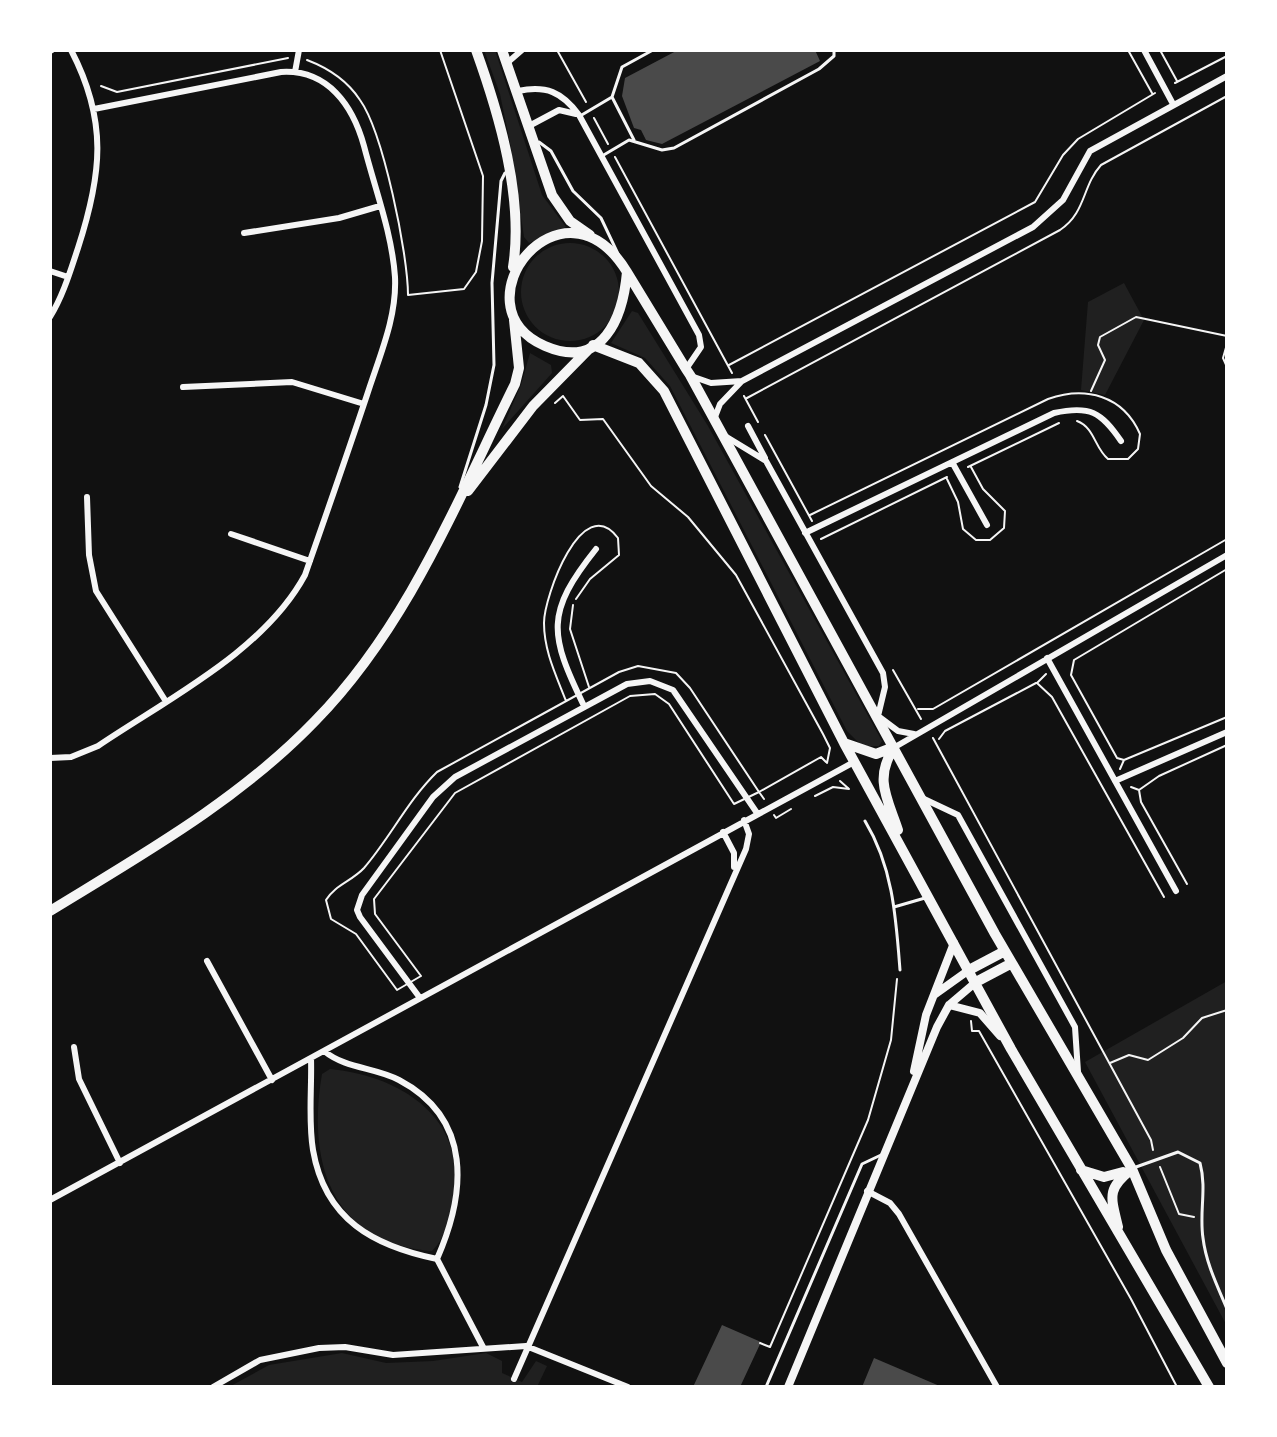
<svg xmlns="http://www.w3.org/2000/svg" width="1277" height="1437" font-family="'IBM Plex Sans',sans-serif">
  <rect width="100%" height="100%" fill="#111"/>
  <path fill="#202020" d="M484,50H495L542,195L566,227L529,243L524,237L511,148L500,94Z
    M521 292a49 49 0 1 1 98 0a49 49 0 1 1-98 0Z
    M1124,283L1144,320L1105,395L1081,390L1088,302Z
    M632,311L638,313L708,426L882,741L879,746H862L847,731L670,386L645,358L611,343Z
    M530,353L551,365L552,373L502,429L521,385Z
    M1227,981V1326L1085,1062Z
    M330,1069C401,1076 469,1118 453,1200C450,1218 445,1239 432,1251C330,1243 307,1160 322,1074Z
    M342,1353L386,1363L433,1361L486,1353L502,1361V1373L522,1382L536,1361L547,1366L537,1387H229L269,1365Z"/>
  <path fill="#4a4a4a" d="M678,50H815L820,61L662,144L646,140L641,130L634,128L622,96L625,78Z
    M722,1325L761,1342L740,1387H693Z
    M874,1358L942,1387H862Z"/>
  <g fill="none" stroke-linecap="round" stroke-linejoin="round">
    <path stroke="#f5f5f5" stroke-width="2" d="M557,50L586,102
      M1128,50L1152,93
      M1160,50L1177,81
      M307,60C328,68 347,80 360,100C383,132 408,254 408,295L464,289L476,272L482,241L483,176L440,50
      M1175,83L1227,56
      M101,86L117,92L288,58
      M594,118L608,144
      M615,157L732,373
      M1227,344L1223,358L1227,367
      M729,365L1035,202L1063,155L1078,139L1155,93
      M1091,391L1105,360L1098,345L1100,337L1136,317L1227,336
      M744,396L758,422
      M747,398L1060,230C1086,213 1082,186 1101,165L1227,96
      M555,403L563,396L580,420L603,419L651,486L688,517L736,575L823,734L830,748L827,763
      M765,435L812,521
      M968,467L1059,423
      M947,479L958,502L963,529L976,540H990L1004,528L1005,511L983,489L971,467
      M810,515L1048,399C1085,386 1123,395 1140,434L1138,449L1128,459H1108C1094,447 1095,428 1077,421
      M821,539L947,477
      M573,605L570,629L589,687
      M638,666L676,673L690,688L759,792L734,804L669,704L655,694L630,696L455,793L374,899L375,914L421,976L397,990L356,934L331,919L326,900C335,885 352,881 364,868C390,838 408,800 437,772L619,672Z
      M893,670L921,719
      M1046,674L1037,683L1052,697L1164,897
      M566,701C556,675 544,651 544,623C544,597 582,490 618,538L619,555L590,579L576,599
      M918,709H933L1227,539
      M933,738L1151,1140L1153,1150
      M939,739L945,731L1036,683
      M1124,760L1117,758L1071,675L1074,660L1227,569
      M1120,769L1124,760L1227,717
      M1131,787L1139,790L1159,776L1227,745
      M1139,790L1141,802L1187,884
      M815,796L833,787L849,789L840,781
      M764,799L759,792L821,757L826,762
      M774,815L776,818L791,809
      M971,1021L972,1031H979L1131,1299L1177,1387
      M1110,1063L1129,1055L1148,1060L1183,1038L1202,1018L1227,1010
      M1160,1167L1179,1214L1194,1217
      M760,1343L770,1347L868,1120L891,1040L897,979"/>
    <path stroke="#f5f5f5" stroke-width="3" d="M612,97L634,140
      M580,116L612,97L622,67L653,50
      M539,142L551,151L573,191L601,218L620,258
      M602,156L629,140L662,150L674,148L819,69L834,56V50
      M460,487L486,405L494,365L492,283L501,181L505,173
      M865,821C893,867 896,918 900,970
      M894,907L925,898
      M1136,1167L1178,1152L1200,1163C1207,1189 1199,1212 1203,1238C1206,1263 1217,1285 1227,1309
      M766,1387L862,1164L881,1155"/>
    <path stroke="#f5f5f5" stroke-width="6" d="M1144,50L1173,104
      M50,51L52,50
      M507,63L522,50
      M295,72L299,50
      M518,91C546,85 562,92 579,115L699,335L701,347L686,369
      M529,126L559,110L576,114
      M244,233L339,218L380,206
      M50,271L68,277
      M50,317C63,296 70,272 78,248C102,174 108,121 71,50
      M691,376L711,383L742,381
      M183,387L292,382L364,404
      M715,417L720,404L742,381L1033,227L1063,200L1090,151L1227,76
      M748,426L765,458
      M725,436L766,461L883,673L885,687L878,716L898,731L914,734
      M952,462L987,525
      M87,497L89,555L96,591L165,700
      M805,533L1054,413C1090,405 1101,412 1121,441
      M231,534L310,561
      M1047,658L1176,891
      M584,706C549,634 545,613 596,549
      M895,747L1227,555
      M50,758L71,757L98,746C169,698 264,651 305,575C326,515 347,455 367,395C379,357 397,318 395,277C392,233 375,189 364,146C353,106 328,69 281,72L94,109
      M1115,781L1227,732
      M922,798L958,815L1075,1027L1078,1072
      M723,832L734,853V867
      M207,961L272,1080
      M420,998L360,917L357,910L362,895L433,797L455,777L627,684L650,681L673,690L757,813
      M74,1047L79,1079L120,1163
      M324,1051C346,1069 374,1067 399,1080C473,1119 466,1193 437,1259
      M311,1058C312,1088 308,1120 313,1150C325,1220 374,1246 437,1259
      M867,1191L890,1203L899,1214L997,1387
      M50,1200L854,762
      M437,1259L483,1347
      M514,1379L746,849L749,834L744,820
      M213,1387L260,1360L319,1348L345,1347L393,1355L526,1346L628,1387"/>
    <path stroke="#f5f5f5" stroke-width="8" d="M934,995L969,970
      M949,1005L980,1013L1000,1036
      M914,1071L926,1015L954,943
      M788,1387L937,1027L949,1005L976,982"/>
    <path stroke="#f5f5f5" stroke-width="10" d="M476,50C499,114 524,198 513,267
      M502,50L552,195L570,221L590,235
      M627,272C623,317 603,371 545,346C453,306 562,166 627,272L686,369L690,375L995,934L1132,1169L1166,1250L1227,1363
      M593,345L639,363L664,391L844,743L1011,1049L1209,1387
      M468,491L533,406L590,348
      M844,743L876,754L894,747
      M894,747C874,779 887,797 898,830
      M50,911C143,854 239,800 315,721C408,626 457,501 515,384L519,368L514,320
      M969,970L1005,951
      M976,982L1012,963
      M1081,1170L1104,1177L1123,1172
      M1118,1227C1111,1197 1106,1189 1132,1169"/>
  </g>
  <rect width="1277" height="1437" fill="none" stroke="#ffffff" stroke-width="104"/>
</svg>
